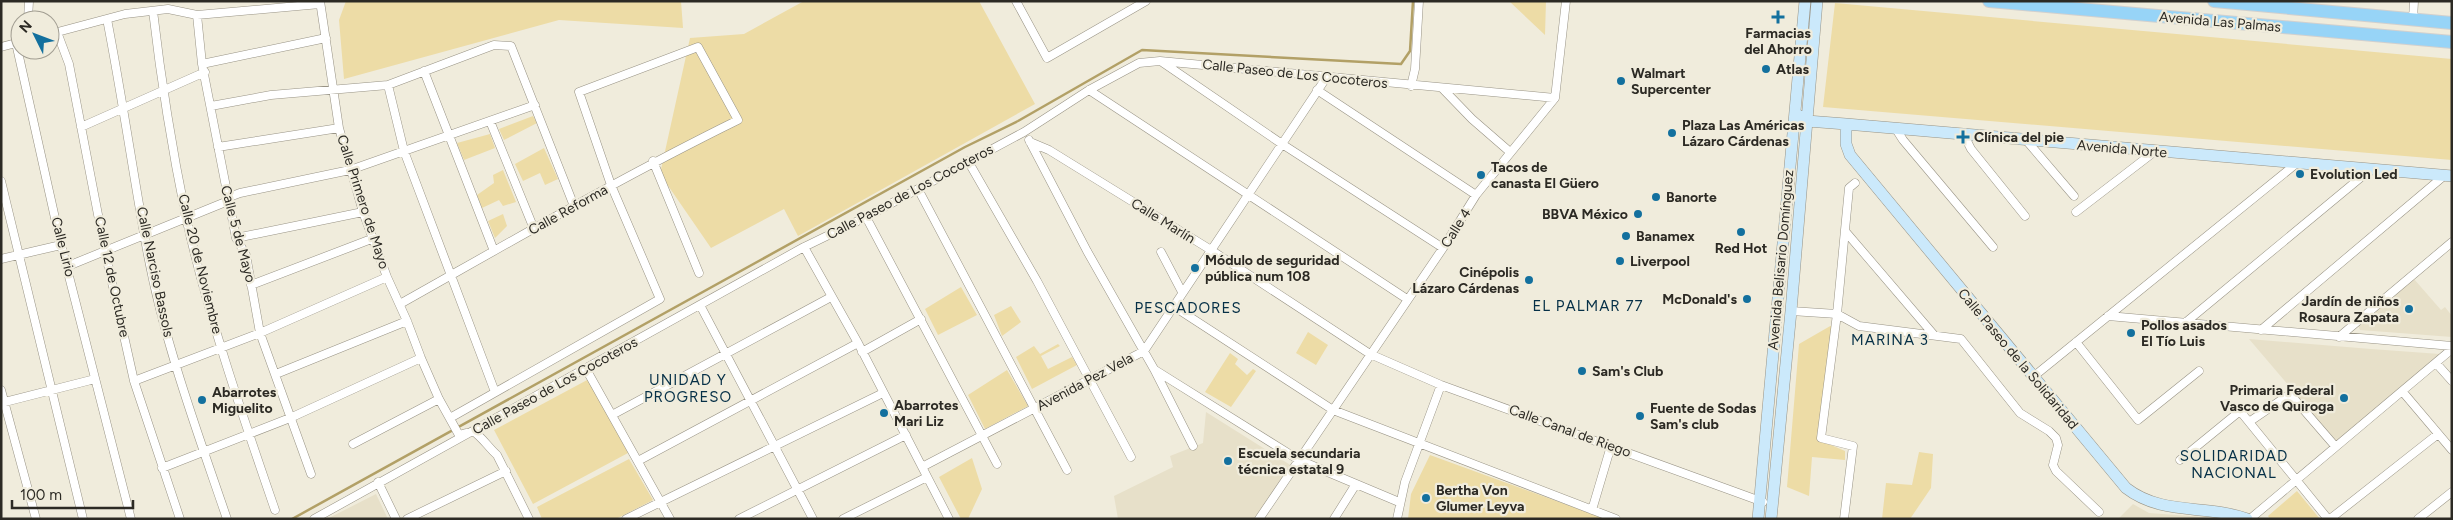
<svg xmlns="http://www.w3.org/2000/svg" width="2453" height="520" font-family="Figtree,sans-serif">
  <rect width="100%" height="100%" fill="#f0ecdc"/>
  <path fill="#e7e0c9" d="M2414,279L2441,310L2445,307L2452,316V337L2360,330L2358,325Z
    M2249,339L2371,349L2440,354L2336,441Z
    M1206,412L1292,466L1255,519H1118L1114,496L1173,467L1170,456L1203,443Z
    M376,494L388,519H327Z
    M2133,504L2149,513L2230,519H2118Z"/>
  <path fill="#eddca6" d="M346,1H681L683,28L559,20L344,79L339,20Z
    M804,1H979L1035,104L798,236L784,209L711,248L660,174L690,38L744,34Z
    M1509,1H1546L1545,35Z
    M1835,3L2452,59V160L1823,107Z
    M533,116L537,123L504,140L499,129Z
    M490,134L495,148L464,160L457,143Z
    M544,148L558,179L545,185L540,173L523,181L515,164Z
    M503,170L516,202L503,206L499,200L482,208L477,195L494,183L493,175Z
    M503,214L507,226L495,238L488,221Z
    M961,287L977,315L938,335L925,309Z
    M1011,306L1021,322L1002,336L994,315Z
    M1832,325L1817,439L1845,451V460L1812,457L1809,496L1787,487L1799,344Z
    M1308,332L1328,345L1316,365L1296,353Z
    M1058,344L1060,346L1041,356L1048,369L1072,357L1077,365L1032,389L1016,357L1034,346L1040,354Z
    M1230,353L1238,359L1235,364L1247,375L1253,369L1256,371L1231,407L1205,392Z
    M1007,370L1028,406L985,429L968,395Z
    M589,379L628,453L533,504L494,430Z
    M1919,452L1933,454L1931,488L1910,519H1882L1886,483L1912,485Z
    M1430,455L1606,519H1408L1411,494Z
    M972,458L982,489L968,519H961L939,477Z
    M629,459L653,500L616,519H542L537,507Z
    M2297,491L2320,519H2270L2268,516Z"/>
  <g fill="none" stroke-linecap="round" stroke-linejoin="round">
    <path stroke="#b2a066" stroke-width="2.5" d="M292,519L965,147L1018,121L1142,50L1401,64L1410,51L1413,1"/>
    <g stroke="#989385" stroke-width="9">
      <path id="street" d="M320,1L339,128L363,212L387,277L407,321L421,358L439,399L459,435L466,433
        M1016,1L1047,58L1146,1
        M153,11C161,80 172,149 186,217C208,316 242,414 275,510
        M197,15L202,64L236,238L246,255L260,333L311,474
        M107,19C122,96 133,173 147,250C164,342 197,431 227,519
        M28,20L29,1
        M2413,20L2414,1
        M57,32L69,64L105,251L134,381L180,519
        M50,34L125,14L168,9L197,15L320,4
        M16,43L61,245L131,519
        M1,47L20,42
        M1162,62L1282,144L1443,248
        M202,64L326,38
        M424,71L494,251
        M388,85L404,151L495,392
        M1411,86L1415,69L1419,1
        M1442,88L1472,119L1510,152
        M1089,90L1407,299
        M1317,90L1476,195
        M211,106L271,95L388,85L494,45L511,46L574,206
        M490,121L534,229
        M81,127L205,72
        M1896,129L1903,140L1993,247
        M1964,135L1971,149L2025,216
        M1029,140L1087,251L1154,369L1193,446
        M2026,140L2074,196
        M1030,142L1049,150L1211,250L1370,354L1441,385L1763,502
        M218,147L339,128
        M653,161L699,273
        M968,161L1037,281L1131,457
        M1,181L83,519
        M918,189L1067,470
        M2076,212L2154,152
        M866,217L997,464
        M1845,231L1934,335
        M236,238L363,212
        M804,247L858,343L949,519
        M1161,252L1182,292
        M1,259L61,245
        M68,266L228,201L232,196L240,193L350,170L535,105
        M251,285L374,238
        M400,304C512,241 622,177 738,120L698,47L579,92L611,185L660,299L450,418
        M700,305L813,519
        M1173,306L1333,410L1616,519
        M1791,311L1837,314L1859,326L1961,339L2020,413L2049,431L2056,438L2058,445L2053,465L2056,471L2099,512
        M2108,316L2452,346
        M2185,323L2371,169
        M2261,330L2445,175
        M2339,337L2452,242
        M2076,342L2138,420L2199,371
        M862,352L921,319
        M2436,363L2452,381
        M586,369L670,519
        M1155,370L1299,460L1399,502
        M276,374L407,321
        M2033,377L2297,163
        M134,381L260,333L387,277
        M1,390L36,519
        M2402,391L2452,450
        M1,403L95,379
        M612,415L831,297
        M2249,422L2290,394L2335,446
        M473,431C483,438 488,447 497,455L529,519
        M353,444L439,399
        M2180,460L2240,411L2328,519
        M638,461L858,343
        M922,467L1144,351L1326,78
        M162,468L290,418L421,358
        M378,482L396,519
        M1592,510L1611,446
        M314,519L804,247L866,217L1024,132L1089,90L1139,63L1160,61L1555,98
        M407,519L506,471
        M626,519L883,393
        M739,519L906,435
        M843,519L927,477
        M1259,519L1443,248L1476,195L1555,98L1566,1
        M1334,519L1356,484
        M1397,519L1405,482L1441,385
        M1844,519L1853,446L1821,438L1837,314L1849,188L1855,183
        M2250,519L2452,349
        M2330,519L2438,434
        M2418,519L2452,492"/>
    </g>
    <g stroke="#989385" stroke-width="12">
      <path id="secondary" d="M1795,113L1807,121L1846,124L2452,176
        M1846,124V144L1850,155L2126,488C2162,516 2206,504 2247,519
        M1758,519L1805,1
        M1771,519L1791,311L1817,1"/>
    </g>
    <g stroke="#d1d0cf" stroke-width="14">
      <path id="primary" d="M1989,1L2452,42
        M2214,1L2452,23"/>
    </g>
    <use href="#street" stroke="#fff" stroke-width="8"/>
    <use href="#secondary" stroke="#cbe9fb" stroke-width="11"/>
    <use href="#primary" stroke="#97d4f7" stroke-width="12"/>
  </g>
  <g fill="#13709e" stroke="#f0ecdc" stroke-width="2">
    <path d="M1775.5 9.5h5v5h5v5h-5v5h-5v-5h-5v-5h5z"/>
    <circle cx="1766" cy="69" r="5"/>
    <circle cx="1621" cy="81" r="5"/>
    <circle cx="1672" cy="133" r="5"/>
    <path d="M1960.5 129.5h5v5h5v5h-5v5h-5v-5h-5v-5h5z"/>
    <circle cx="2300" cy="174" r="5"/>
    <circle cx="1481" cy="175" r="5"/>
    <circle cx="1656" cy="197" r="5"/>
    <circle cx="1638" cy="214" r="5"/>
    <circle cx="1741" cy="232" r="5"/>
    <circle cx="1626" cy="236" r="5"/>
    <circle cx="1620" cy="261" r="5"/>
    <circle cx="1195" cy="268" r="5"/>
    <circle cx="1529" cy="280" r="5"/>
    <circle cx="1747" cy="299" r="5"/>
    <circle cx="2409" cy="309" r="5"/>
    <circle cx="2131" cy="333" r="5"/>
    <circle cx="1582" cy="371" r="5"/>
    <circle cx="2344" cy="398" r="5"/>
    <circle cx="202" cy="400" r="5"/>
    <circle cx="884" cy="413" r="5"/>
    <circle cx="1640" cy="416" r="5"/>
    <circle cx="1228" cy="461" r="5"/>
    <circle cx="1426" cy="498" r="5"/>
  </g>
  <g text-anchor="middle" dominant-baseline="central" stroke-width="4.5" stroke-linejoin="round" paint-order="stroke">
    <g font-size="14" fill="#2c2a24" stroke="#f0ecdc">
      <text transform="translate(2220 22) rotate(5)">Avenida Las Palmas</text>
      <text transform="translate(1295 74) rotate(6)">Calle Paseo de Los Cocoteros</text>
      <text transform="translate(2122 149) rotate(5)">Avenida Norte</text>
      <text transform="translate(910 192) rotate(-28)">Calle Paseo de Los Cocoteros</text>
      <text transform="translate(363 202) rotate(72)">Calle Primero de Mayo</text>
      <text transform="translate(568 210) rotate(-29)">Calle Reforma</text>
      <text transform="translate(1163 221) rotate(32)">Calle Marlín</text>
      <text transform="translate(1456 228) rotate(-58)">Calle 4</text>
      <text transform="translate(238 234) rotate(75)">Calle 5 de Mayo</text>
      <text transform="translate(63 247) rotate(76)">Calle Lirio</text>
      <text transform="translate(1781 260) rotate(-85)">Avenida Belisario Domínguez</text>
      <text transform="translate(200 264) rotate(76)">Calle 20 de Noviembre</text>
      <text transform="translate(155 272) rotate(78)">Calle Narciso Bassols</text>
      <text transform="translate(112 277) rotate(78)">Calle 12 de Octubre</text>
      <text transform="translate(2018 359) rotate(50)">Calle Paseo de la Solidaridad</text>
      <text transform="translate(1085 382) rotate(-28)">Avenida Pez Vela</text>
      <text transform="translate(555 386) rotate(-29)">Calle Paseo de Los Cocoteros</text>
      <text transform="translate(1570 431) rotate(20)">Calle Canal de Riego</text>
    </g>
    <g font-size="14" font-weight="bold" fill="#2c2a24" stroke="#f0ecdc" text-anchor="start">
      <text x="1778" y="33" text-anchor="middle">Farmacias<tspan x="1778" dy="16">del Ahorro</tspan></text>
      <text x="1776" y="69">Atlas</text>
      <text x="1631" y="73">Walmart<tspan x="1631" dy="16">Supercenter</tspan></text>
      <text x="1682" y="125">Plaza Las Américas<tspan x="1682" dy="16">Lázaro Cárdenas</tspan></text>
      <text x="1974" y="137">Clínica del pie</text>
      <text x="1491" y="167">Tacos de<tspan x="1491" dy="16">canasta El Güero</tspan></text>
      <text x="2310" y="174">Evolution Led</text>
      <text x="1666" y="197">Banorte</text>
      <text x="1628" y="214" text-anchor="end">BBVA México</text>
      <text x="1636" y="236">Banamex</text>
      <text x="1741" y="248" text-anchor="middle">Red Hot</text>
      <text x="1205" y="260">Módulo de seguridad<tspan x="1205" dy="16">pública num 108</tspan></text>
      <text x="1630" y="261">Liverpool</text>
      <text x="1519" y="272" text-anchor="end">Cinépolis<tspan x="1519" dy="16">Lázaro Cárdenas</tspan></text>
      <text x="1737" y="299" text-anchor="end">McDonald's</text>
      <text x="2399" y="301" text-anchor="end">Jardín de niños<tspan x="2399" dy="16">Rosaura Zapata</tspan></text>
      <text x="2141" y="325">Pollos asados<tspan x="2141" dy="16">El Tío Luis</tspan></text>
      <text x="1592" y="371">Sam's Club</text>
      <text x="2334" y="390" text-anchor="end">Primaria Federal<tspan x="2334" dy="16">Vasco de Quiroga</tspan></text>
      <text x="212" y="392">Abarrotes<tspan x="212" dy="16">Miguelito</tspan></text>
      <text x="894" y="405">Abarrotes<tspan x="894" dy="16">Mari Liz</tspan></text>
      <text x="1650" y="408">Fuente de Sodas<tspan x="1650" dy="16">Sam's club</tspan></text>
      <text x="1238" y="453">Escuela secundaria<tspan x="1238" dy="16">técnica estatal 9</tspan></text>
      <text x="1436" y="490">Bertha Von<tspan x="1436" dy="16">Glumer Leyva</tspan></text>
    </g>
    <g font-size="15" letter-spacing="1" fill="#063047" stroke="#f0ecdc">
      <text x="1588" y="306">EL PALMAR 77</text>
      <text x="1188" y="308">PESCADORES</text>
      <text x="1890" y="340">MARINA 3</text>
      <text x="688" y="380">UNIDAD Y<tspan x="688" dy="17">PROGRESO</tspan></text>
      <text x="2234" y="456">SOLIDARIDAD<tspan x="2234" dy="17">NACIONAL</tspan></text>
    </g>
  </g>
  <rect width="2453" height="520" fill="none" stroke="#2c2a24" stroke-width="5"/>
  <g transform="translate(35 35) rotate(312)"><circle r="24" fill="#f0ecdc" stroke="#a29e92"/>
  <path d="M0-4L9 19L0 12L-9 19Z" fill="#13709e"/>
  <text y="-8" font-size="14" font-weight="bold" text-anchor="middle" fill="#2c2a24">N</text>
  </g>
  <path d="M12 500v8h121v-8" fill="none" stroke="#2c2a24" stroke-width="2.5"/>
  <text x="20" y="500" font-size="15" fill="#2c2a24" stroke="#f0ecdc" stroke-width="4" paint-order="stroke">100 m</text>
</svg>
